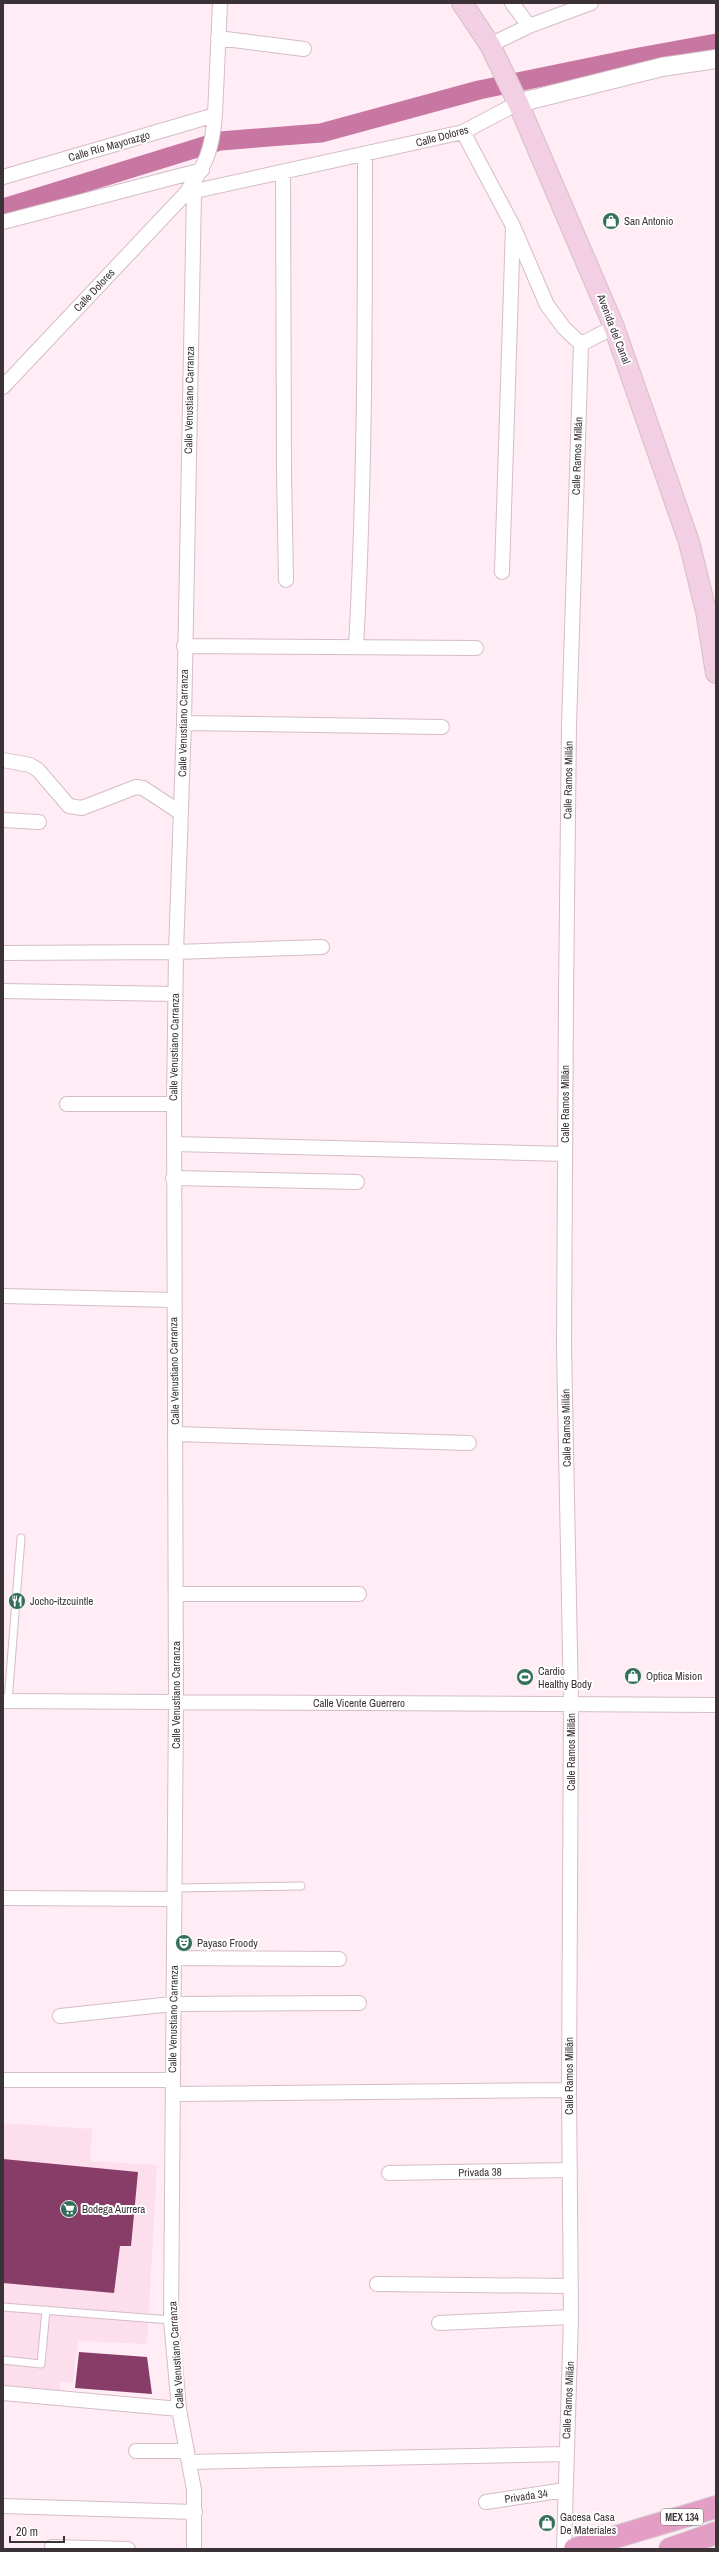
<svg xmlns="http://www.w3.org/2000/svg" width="719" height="2552" font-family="'Archivo Narrow',sans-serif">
  <rect width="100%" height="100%" fill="#ffecf5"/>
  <path fill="#fddeed" d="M3,2123L92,2129L90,2161L157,2165L147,2344L78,2341L73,2383L60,2382V2392L3,2387Z"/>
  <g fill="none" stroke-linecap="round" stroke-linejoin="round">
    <path stroke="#c876a2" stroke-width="19" d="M3,208L220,141L321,133L479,90L639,57L716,43"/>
  </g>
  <path fill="#883d68" d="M3,2159L138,2172L131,2246H120L114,2293L3,2283Z
    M79,2352L147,2357L152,2394L75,2388Z"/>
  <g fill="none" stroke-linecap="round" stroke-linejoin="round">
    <g stroke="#d4bdc8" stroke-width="9">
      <path id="service" d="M8,1701L21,1538
        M174,1888L301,1886
        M3,2307L171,2320
        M3,2360L41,2364L46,2310"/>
    </g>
    <g stroke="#d4bdc8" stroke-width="16">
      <path id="minor" d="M512,3L529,26
        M218,38L304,49
        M490,45L529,26L591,3
        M463,132L513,226L547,305L564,328L581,344
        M283,173L284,471L286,580
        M3,177L215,115
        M186,193L463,132L518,103
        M3,222L202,170
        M581,344L614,327
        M3,387L186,193C206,164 212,151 215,115L220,3
        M502,572L513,226
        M184,646L476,648
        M356,647C365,483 365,319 365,155
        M184,723L442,727
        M3,760L30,765L38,770L69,806L82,808L136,787L143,788L181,813
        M3,820L39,822
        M3,953L176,952L322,947
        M3,991L175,994
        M67,1104H174
        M174,1144L565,1154
        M173,1178L357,1182
        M3,1296L173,1300
        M175,1434L469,1443
        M176,1594H359
        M3,1701L716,1705
        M3,1898L174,1899
        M174,1958L339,1959
        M60,2016L172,2004L359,2003
        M3,2080H172
        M174,2094L569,2090
        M389,2173L570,2170
        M377,2284L570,2286
        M439,2323L571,2317
        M3,2393L179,2409
        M136,2451H187
        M189,2462L565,2454
        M486,2502L565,2490
        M3,2506L195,2512
        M52,2547L128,2549
        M194,2549V2490L179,2409L171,2320L176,1702L174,1104L176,952L184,723L194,192
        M564,2549L571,2317L569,2090L571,1703L564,1346L566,995L569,725L581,344"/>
    </g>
    <g stroke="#d4bdc8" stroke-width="20">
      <path id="tertiary" d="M518,103L662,67L716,59"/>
    </g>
    <g stroke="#d4bdc8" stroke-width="22">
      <path id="secondary" d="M462,3L490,45L518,103L614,327L689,542L706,611L716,673"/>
    </g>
    <g stroke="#d4d2d3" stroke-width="24">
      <path id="primary" d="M575,2549L716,2507
        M670,2549L716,2533"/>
    </g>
    <use href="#service" stroke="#fff" stroke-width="7"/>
    <use href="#minor" stroke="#fff" stroke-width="14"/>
    <use href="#tertiary" stroke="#fff" stroke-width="18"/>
    <use href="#secondary" stroke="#f2cfe2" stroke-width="20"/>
    <use href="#primary" stroke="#e49ec6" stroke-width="22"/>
  </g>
  <defs>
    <g id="shop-disc" transform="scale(0.9)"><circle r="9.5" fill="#346f5a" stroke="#fff"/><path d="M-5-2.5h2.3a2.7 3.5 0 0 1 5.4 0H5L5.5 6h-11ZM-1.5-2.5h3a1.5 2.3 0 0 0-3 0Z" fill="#fff"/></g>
    <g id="restaurant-disc" transform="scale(0.9)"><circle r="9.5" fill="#346f5a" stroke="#fff"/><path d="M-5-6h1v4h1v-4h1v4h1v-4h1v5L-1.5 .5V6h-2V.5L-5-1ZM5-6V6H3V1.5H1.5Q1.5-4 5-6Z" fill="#fff"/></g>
    <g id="stadium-disc" transform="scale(0.9)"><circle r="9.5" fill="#346f5a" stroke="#fff"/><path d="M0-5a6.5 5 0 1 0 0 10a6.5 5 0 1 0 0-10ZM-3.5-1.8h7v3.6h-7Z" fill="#fff"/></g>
    <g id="theatre-disc" transform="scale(0.9)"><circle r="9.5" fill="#346f5a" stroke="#fff"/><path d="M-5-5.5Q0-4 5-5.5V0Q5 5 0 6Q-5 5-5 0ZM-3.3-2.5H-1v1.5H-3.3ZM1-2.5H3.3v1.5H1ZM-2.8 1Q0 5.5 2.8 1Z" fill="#fff"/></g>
    <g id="supermarket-disc" transform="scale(0.9)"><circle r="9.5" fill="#346f5a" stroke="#fff"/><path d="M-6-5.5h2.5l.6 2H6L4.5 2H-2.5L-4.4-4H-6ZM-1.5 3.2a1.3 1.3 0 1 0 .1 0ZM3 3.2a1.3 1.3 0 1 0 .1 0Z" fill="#fff"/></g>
  </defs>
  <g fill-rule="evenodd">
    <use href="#shop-disc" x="611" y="221"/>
    <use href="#restaurant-disc" x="17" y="1601"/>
    <use href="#shop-disc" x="633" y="1676"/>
    <use href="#stadium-disc" x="525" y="1677"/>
    <use href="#theatre-disc" x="184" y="1943"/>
    <use href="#supermarket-disc" x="69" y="2209"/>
    <use href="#shop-disc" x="547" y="2523"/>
  </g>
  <g text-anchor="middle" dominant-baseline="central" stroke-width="4" stroke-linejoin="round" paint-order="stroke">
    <rect fill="#fff" stroke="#767073" stroke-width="1" x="661" y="2509" width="42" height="16" rx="3"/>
    <g font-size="10" font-weight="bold" fill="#3b3237">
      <text x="682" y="2517">MEX 134</text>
    </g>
    <g font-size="11" fill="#3b3237" stroke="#fff">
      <text transform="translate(442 136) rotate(-15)">Calle Dolores</text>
      <text transform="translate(109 146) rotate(-16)">Calle Río Mayorazgo</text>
      <text transform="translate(94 290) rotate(-47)">Calle Dolores</text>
      <text transform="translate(614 329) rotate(69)">Avenida del Canal</text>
      <text transform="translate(189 400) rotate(-89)">Calle Venustiano Carranza</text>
      <text transform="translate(577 456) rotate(-88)">Calle Ramos Millán</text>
      <text transform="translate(183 723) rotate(-89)">Calle Venustiano Carranza</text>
      <text transform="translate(568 780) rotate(-89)">Calle Ramos Millán</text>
      <text transform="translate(174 1047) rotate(-89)">Calle Venustiano Carranza</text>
      <text transform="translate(565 1104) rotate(-90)">Calle Ramos Millán</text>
      <text transform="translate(174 1371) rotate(-91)">Calle Venustiano Carranza</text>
      <text transform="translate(566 1428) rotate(-91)">Calle Ramos Millán</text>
      <text transform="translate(176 1695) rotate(-90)">Calle Venustiano Carranza</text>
      <text x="359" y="1703">Calle Vicente Guerrero</text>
      <text transform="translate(571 1752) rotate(-90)">Calle Ramos Millán</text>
      <text transform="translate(173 2019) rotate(-89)">Calle Venustiano Carranza</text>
      <text transform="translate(569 2076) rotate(-90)">Calle Ramos Millán</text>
      <text transform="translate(480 2172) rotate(-1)">Privada 38</text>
      <text transform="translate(176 2355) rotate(-94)">Calle Venustiano Carranza</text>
      <text transform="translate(568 2400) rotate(-87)">Calle Ramos Millán</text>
      <text transform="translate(526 2496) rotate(-8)">Privada 34</text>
    </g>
    <g font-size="11" fill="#3b3237" stroke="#fff" text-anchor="start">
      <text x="624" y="221">San Antonio</text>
      <text x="30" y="1601">Jocho-itzcuintle</text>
      <text x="538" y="1671">Cardio<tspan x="538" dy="13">Healthy Body</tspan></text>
      <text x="646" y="1676">Optica Mision</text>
      <text x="197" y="1943">Payaso Froody</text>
      <text x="82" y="2209">Bodega Aurrera</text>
      <text x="560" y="2517">Gacesa Casa<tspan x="560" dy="13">De Materiales</tspan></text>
    </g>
  </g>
  <rect width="719" height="2552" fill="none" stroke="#3b3237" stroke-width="8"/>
  <path d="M10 2536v6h54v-6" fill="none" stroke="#3b3237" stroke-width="2"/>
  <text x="16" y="2536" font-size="12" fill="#3b3237" stroke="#ffffff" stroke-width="3" paint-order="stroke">20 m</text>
</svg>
